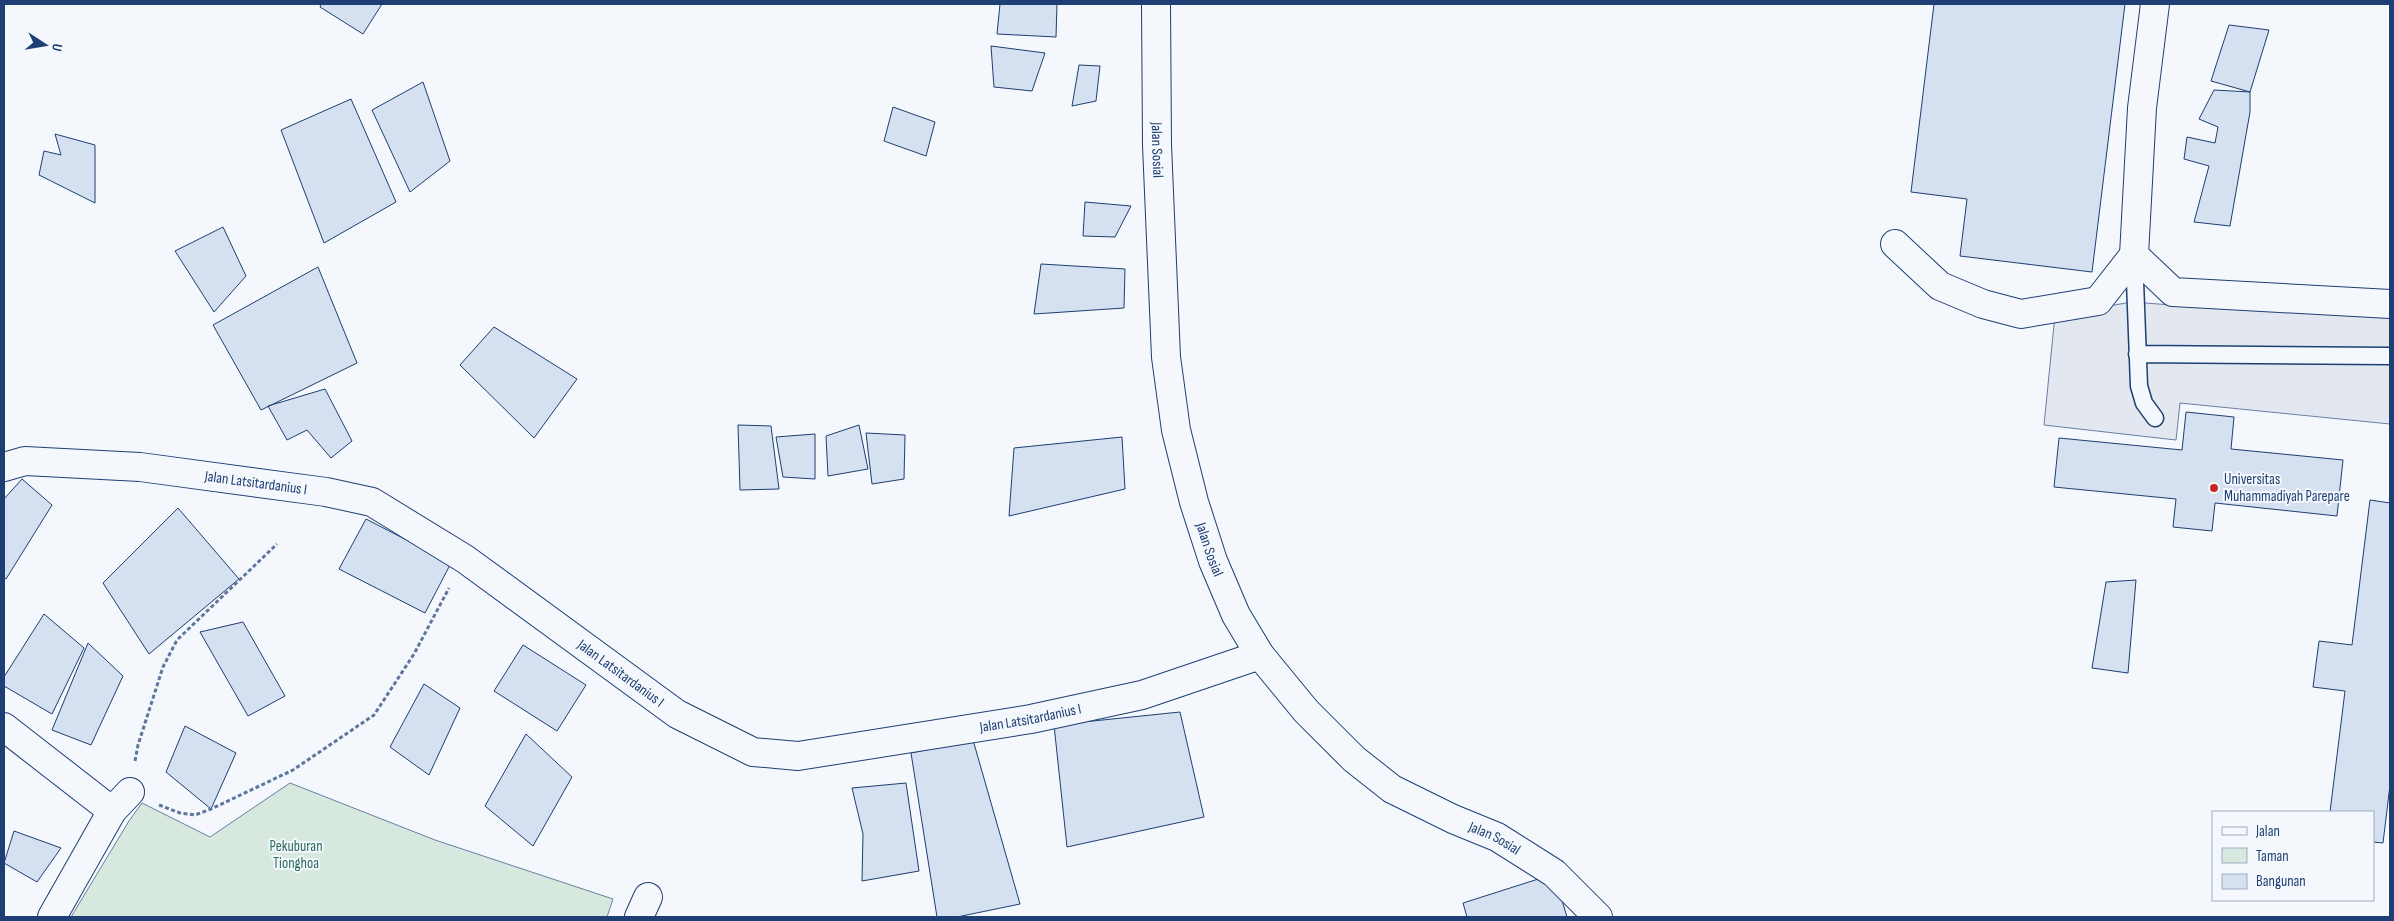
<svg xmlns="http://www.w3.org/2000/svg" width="2394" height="921" font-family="'Sofia Sans Condensed',sans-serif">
  <rect width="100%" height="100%" fill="#f4f7fb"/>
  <path fill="#d7e8df" stroke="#687fa3" d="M290,783L435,840L613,899L607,917H71L129,821L142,803L210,837Z"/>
  <path fill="#e3e8f0" stroke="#687fa3" d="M2132,302L2211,308L2390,312V424L2180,403L2176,440L2044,425L2055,315Z"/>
  <path fill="#d5e0f0" stroke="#1d3f73" d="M321,4H382L363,34L320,7Z
    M1000,4H1057L1056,37L997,34Z
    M1934,4H2125L2092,272L1960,256L1967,199L1911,192Z
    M2229,25L2269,30L2250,92L2211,81Z
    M991,46L1045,53L1032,91L994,87Z
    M1079,65L1100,66L1096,101L1072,106Z
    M423,82L450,161L410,192L372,110Z
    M2214,90L2250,92V112L2230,226L2194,222L2209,166L2184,159L2187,137L2215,143L2218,127L2199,119Z
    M351,99L396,202L324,243L281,130Z
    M893,107L935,122L926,156L884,141Z
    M55,134L95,145V203L39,175L44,151L61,155Z
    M1085,202L1131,206L1115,237L1083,236Z
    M223,227L246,276L214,312L175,251Z
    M1041,264L1125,269L1124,308L1034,314Z
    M318,267L357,363L261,410L213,325Z
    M494,327L577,379L534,438L460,365Z
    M325,389L352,441L331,458L307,430L287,440L268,406Z
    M2186,412L2234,417L2231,449L2343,460L2337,516L2215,503L2212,531L2173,527L2176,499L2054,487L2059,438L2182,450Z
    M738,425L771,426L779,489L740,490Z
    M859,425L868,469L828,476L826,436Z
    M866,433L905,435L904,479L872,484Z
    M815,434V479L783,477L776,437Z
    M1122,437L1125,489L1009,516L1014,448Z
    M22,479L52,505L6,579L4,577V499Z
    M2370,500L2390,503V785L2383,843L2373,842V812H2330L2345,691L2313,687L2319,641L2352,645Z
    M178,508L239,579L149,654L103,583Z
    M366,519L451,563L425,613L339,569Z
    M2136,580L2128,673L2092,668L2106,582Z
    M44,614L84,648L52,714L4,686V677Z
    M243,622L285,696L248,716L200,632Z
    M88,643L123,676L91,745L52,730Z
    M523,645L586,685L557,731L494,691Z
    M424,684L460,708L429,775L390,747Z
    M1180,712L1204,817L1067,847L1054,725Z
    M185,726L236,753L211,809L166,772Z
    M526,734L572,777L533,846L485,806Z
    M973,740L1020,904L957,917H937L911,753Z
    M906,783L919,871L862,881L863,834L852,788Z
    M14,831L61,848L37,882L4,863Z
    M1554,874L1567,917H1467L1463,903Z"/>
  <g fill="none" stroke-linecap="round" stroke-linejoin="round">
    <g stroke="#1d3f73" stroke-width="19">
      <path id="lane" d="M2134,255L2139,386L2144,403L2155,418
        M2137,354L2390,356"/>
    </g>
    <g stroke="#1d3f73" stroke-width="30">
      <g id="street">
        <path id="s1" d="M1156,4L1157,145L1166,357L1176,430L1194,502L1213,561L1236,615L1260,655L1306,711L1354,759L1392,789L1453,819L1497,837L1554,873L1598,917"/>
        <path d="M2155,4L2142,108L2134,255L2173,292L2390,304"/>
        <path d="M1895,244L1940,286L1983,304L2021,314L2098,301L2134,255"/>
        <path id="s2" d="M4,467L25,461L140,467L326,492L372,502L465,559L677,714L753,752L798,756L1031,719L1142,695L1260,655"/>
        <path d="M4,727L112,811"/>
        <path d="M52,917L112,811L130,792"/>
        <path d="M639,917L648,897"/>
      </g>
    </g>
    <path stroke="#5e769c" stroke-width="3" stroke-dasharray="4 2.5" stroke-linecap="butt" d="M135,761L138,745L163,667L177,640L277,544
      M159,805L180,813L195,815L211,809L293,770L374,715L414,654L449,588"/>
    <use href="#lane" stroke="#f4f7fb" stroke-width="16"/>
    <use href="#street" stroke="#f4f7fb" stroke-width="28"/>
  </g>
  <circle fill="#c62828" stroke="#f4f7fb" stroke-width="2" cx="2214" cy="488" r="5"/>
  <g text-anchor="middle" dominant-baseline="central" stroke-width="4" stroke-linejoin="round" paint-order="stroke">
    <g font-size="15" fill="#1d3f73" stroke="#f4f7fb">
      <text stroke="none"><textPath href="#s1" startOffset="146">Jalan Sosial</textPath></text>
      <text stroke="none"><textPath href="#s2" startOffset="254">Jalan Latsitardanius I</textPath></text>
      <text stroke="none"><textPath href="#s1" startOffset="551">Jalan Sosial</textPath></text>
      <text stroke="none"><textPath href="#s2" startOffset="674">Jalan Latsitardanius I</textPath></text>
      <text stroke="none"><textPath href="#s2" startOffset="1109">Jalan Latsitardanius I</textPath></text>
      <text stroke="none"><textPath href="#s1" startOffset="971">Jalan Sosial</textPath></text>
    </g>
    <g font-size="15" fill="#1d3f73" stroke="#f4f7fb" text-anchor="start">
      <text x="2224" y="479">Universitas<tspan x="2224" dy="17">Muhammadiyah Parepare</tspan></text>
    </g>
    <g font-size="15" fill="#2c6c60" stroke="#f4f7fb">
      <text x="296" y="846">Pekuburan<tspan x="296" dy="17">Tionghoa</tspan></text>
    </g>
  </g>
  <rect width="2394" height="921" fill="none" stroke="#1d3f73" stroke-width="10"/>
  <rect x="2212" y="811" width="162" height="90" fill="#f4f7fb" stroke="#9eadc5"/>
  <rect x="2222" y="827" width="25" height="8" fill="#f4f7fb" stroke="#9eadc5"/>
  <text x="2256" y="836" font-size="15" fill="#1d3f73">Jalan</text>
  <rect x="2222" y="848" width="25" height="15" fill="#d7e8df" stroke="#9eadc5"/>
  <text x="2256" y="861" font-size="15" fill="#1d3f73">Taman</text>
  <rect x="2222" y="874" width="25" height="15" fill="#d5e0f0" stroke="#9eadc5"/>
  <text x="2256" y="886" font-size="15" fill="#1d3f73">Bangunan</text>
  <g transform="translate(45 45) rotate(102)" stroke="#f4f7fb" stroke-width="4" paint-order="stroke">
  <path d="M0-4L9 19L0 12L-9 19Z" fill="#1d3f73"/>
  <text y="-8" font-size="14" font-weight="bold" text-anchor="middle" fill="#1d3f73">U</text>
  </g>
</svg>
